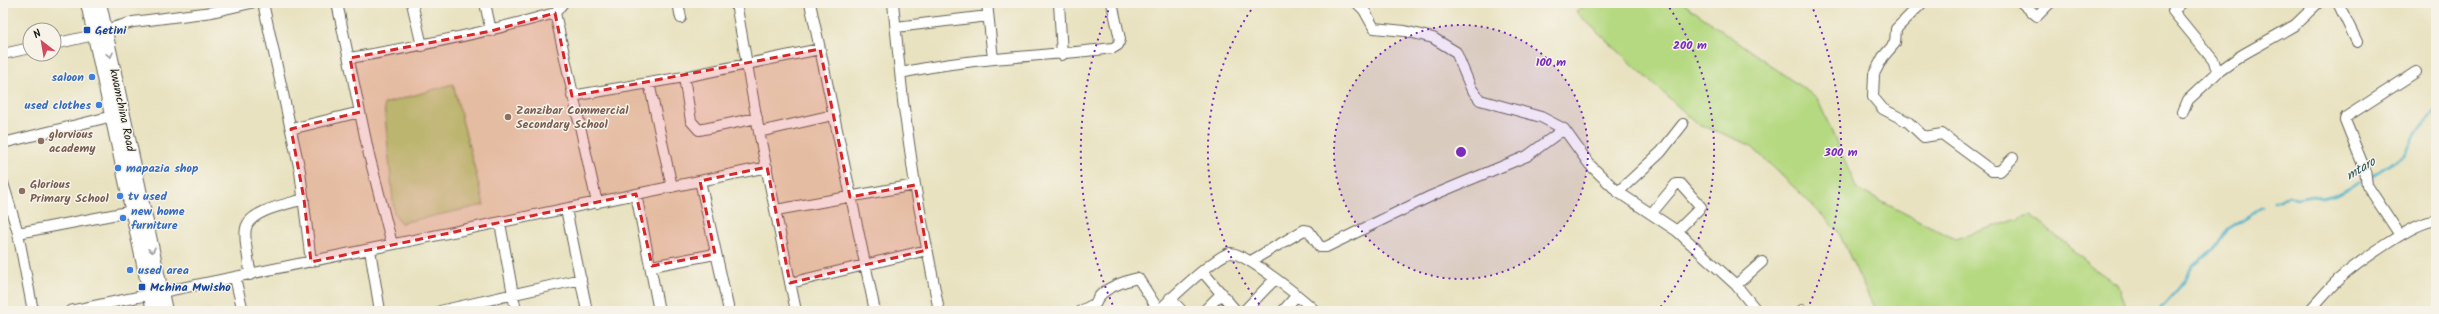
<svg xmlns="http://www.w3.org/2000/svg" width="2439" height="314" font-family="Kalam,sans-serif">
  <rect width="100%" height="100%" fill="#f7f3e8"/>
  <filter id="ink" filterUnits="userSpaceOnUse"><feTurbulence type="fractalNoise" baseFrequency=".025" numOctaves="2"/><feDisplacementMap in="SourceGraphic" scale="8" xChannelSelector="R" yChannelSelector="G"/><feConvolveMatrix kernelMatrix="1 2 1 2 8 2 1 2 1" color-interpolation-filters="sRGB"/></filter>
  <filter id="wash" filterUnits="userSpaceOnUse"><feTurbulence type="fractalNoise" baseFrequency=".012" numOctaves="4" result="noise"/><feDisplacementMap in="SourceGraphic" scale="16" xChannelSelector="R" yChannelSelector="G"/><feGaussianBlur stdDeviation="0.9" result="paint"/><feColorMatrix in="noise" values="0 0 0 0 0 0 0 0 0 0 0 0 0 0 0 0 0 1.4 0 .05"/><feComposite in="paint" operator="in"/></filter>
  <g filter="url(#wash)">
    <rect width="100%" height="100%" fill="#e8e2c0"/>
    <path fill="#b5d981" stroke="#687a4e" d="M1590,3L1684,4L1817,98L1857,189L1955,239L2031,215L2096,270L2117,284L2127,311H1878L1874,308L1838,231L1799,192L1750,145L1696,123L1576,12Z
      M453,84L484,205L401,223L394,213L384,104Z"/>
    <g fill="none" stroke-linecap="round" stroke-linejoin="round">
      <path stroke="#4cb3ca" stroke-width="2.5" d="M2370,177L2404,155L2417,132L2436,111
        M2274,201L2289,196L2296,199L2313,196L2323,198L2338,194L2364,180
        M2159,311L2178,290L2192,267L2216,247L2228,229L2262,207"/>
    </g>
  </g>
  <g filter="url(#ink)">
    <g fill="none" stroke-linecap="round" stroke-linejoin="round">
      <g stroke="#636155" stroke-width="12">
        <path id="minor" d="M263,3L300,171L311,262
          M337,3L369,155L392,244
          M412,3L422,46
          M485,3L491,31
          M563,3L555,13L597,203
          M678,3L681,18
          M736,3L759,132L796,311
          M893,3L903,101L915,185L939,311
          M987,3L993,59
          M1059,3L1062,55
          M1357,3L1364,10L1374,28L1405,31L1433,38L1456,52L1471,88L1480,100L1541,117L1564,129L1590,165L1618,192L1677,231L1736,285L1757,311
          M1922,3L1896,29L1895,43L1883,57L1874,74L1873,97L1883,109L1908,122L1924,137L1942,134L1992,171H2000L2013,158
          M2022,3L2037,16L2050,3
          M2182,3L2173,11L2213,60L2218,72L2188,100L2183,112
          M2338,3L2357,42
          M896,27L988,16
          M105,30L133,22L212,12L251,3
          M54,44L94,35
          M820,49L875,311
          M3,54L30,48
          M350,58C420,46 488,32 555,13
          M2218,72L2242,55L2295,25L2318,3
          M901,73C971,57 1042,57 1113,48L1118,45L1120,39L1112,3
          M684,77L691,121L699,130L757,118
          M649,83L672,187
          M572,96L684,77L820,49L810,3
          M291,129L360,112
          M759,132L833,115
          M3,143L113,116
          M700,181L729,311
          M3,183L18,233L33,311
          M1618,192L1661,152L1683,124
          M636,194L659,311
          M566,209L587,311
          M776,210L915,185
          M1651,214L1676,184H1681L1701,207L1677,231
          M500,223L516,311
          M18,233L133,211
          M2400,235L2367,185L2365,170L2345,120L2346,117L2416,72
          M370,250L380,311
          M1251,261L1304,230L1309,231L1320,247H1326L1431,196L1527,156L1564,129
          M652,266L715,254
          M1203,272L1236,311
          M250,275C250,260 243,242 246,228C250,210 289,204 304,199
          M235,278L243,311
          M790,283L927,250
          M1736,285L1762,262
          M1170,298L1182,311
          M1802,310V311
          M70,311L767,167
          M440,311L581,279
          M1081,311L1096,303C1099,289 1125,281 1138,278L1159,311
          M1159,311C1169,300 1217,255 1230,253C1244,252 1303,299 1315,311
          M1204,311L1222,293
          M1244,311L1275,279
          M1283,311L1296,296
          M2309,311C2319,301 2328,289 2339,279C2355,265 2417,219 2436,221"/>
      </g>
      <g stroke="#636155" stroke-width="16">
        <path id="secondary" d="M88,3L154,311
          M99,3L165,311"/>
      </g>
      <use href="#minor" stroke="#fff" stroke-width="10"/>
      <use href="#secondary" stroke="#fff" stroke-width="14"/>
    </g>
    <defs><path id="oneway-chevron" d="M-2-3.5L2.5 0L-2 3.5" fill="none" stroke-width="1.6" stroke-linecap="round" stroke-linejoin="round"/></defs>
    <g stroke="#999">
      <use href="#oneway-chevron" transform="translate(110 55) rotate(78)"/>
      <use href="#oneway-chevron" transform="translate(152 250) rotate(78)"/>
    </g>
  </g>
  <path fill="#d62828" fill-opacity="0.2" stroke="#d62828" stroke-width="3" stroke-dasharray="8 5" stroke-linejoin="round" d="M555,13L572,96L820,49L850,197L915,185L927,250L790,283L767,167L700,181L715,254L652,266L636,194L311,262L304,199L291,129L360,112L350,58L491,31Z"/>
  <circle cx="1461" cy="152" r="127" fill="#7b2cbf" fill-opacity=".12"/>
  <g fill="none" stroke="#7b2cbf" stroke-width="2" stroke-dasharray="2 4">
    <circle cx="1461" cy="152" r="127"/>
    <path d="M1263 309A253 253 0 0 1 1256 3M1666 3A253 253 0 0 1 1659 309"/>
    <path d="M1115 310A380 380 0 0 1 1111 4M1811 4A380 380 0 0 1 1807 310"/>
  </g>
  <g fill="#1a4fb4" stroke="#f7f3e8" stroke-width="1.5">
    <rect x="83" y="26" width="8" height="8" rx="2"/>
    <rect x="138" y="283" width="8" height="8" rx="2"/>
  </g>
  <g fill="#3f7fe0" stroke="#f7f3e8" stroke-width="1.5">
    <circle cx="92" cy="77" r="4"/>
    <circle cx="99" cy="105" r="4"/>
    <circle cx="118" cy="168" r="4"/>
    <circle cx="120" cy="196" r="4"/>
    <circle cx="123" cy="218" r="4"/>
    <circle cx="130" cy="270" r="4"/>
  </g>
  <g fill="#8d6e63" stroke="#f7f3e8" stroke-width="1.5">
    <circle cx="508" cy="117" r="4"/>
    <circle cx="41" cy="141" r="4"/>
    <circle cx="22" cy="191" r="4"/>
  </g>
  <g text-anchor="middle" dominant-baseline="central" stroke-width="3" stroke-linejoin="round" paint-order="stroke">
    <g font-size="12" font-weight="bold" fill="#164399" stroke="#f7f3e8" text-anchor="start">
      <text x="95" y="30">Getini</text>
      <text x="150" y="287">Mchina Mwisho</text>
    </g>
    <g font-size="12" font-weight="bold" fill="#366cbe" stroke="#f7f3e8" text-anchor="start">
      <text x="84" y="77" text-anchor="end">saloon</text>
      <text x="91" y="105" text-anchor="end">used clothes</text>
      <text x="126" y="168">mapazia shop</text>
      <text x="128" y="196">tv used</text>
      <text x="131" y="211">new home<tspan x="131" dy="14">furniture</tspan></text>
      <text x="138" y="270">used area</text>
    </g>
    <g font-size="12" fill="#1c1c1c" stroke="#f7f3e8">
      <text transform="translate(122 110) rotate(78)">kwamchina Road</text>
    </g>
    <g font-size="12" font-weight="bold" fill="#785e54" stroke="#f7f3e8" text-anchor="start">
      <text x="516" y="110">Zanzibar Commercial<tspan x="516" dy="14">Secondary School</tspan></text>
      <text x="49" y="134">glorvious<tspan x="49" dy="14">academy</tspan></text>
      <text x="30" y="184">Glorious<tspan x="30" dy="14">Primary School</tspan></text>
    </g>
    <g font-size="13" font-style="italic" fill="#2f5862" stroke="#f7f3e8">
      <text transform="translate(2361 169) rotate(-31)">mtaro</text>
    </g>
  </g>
  <circle cx="1461" cy="152" r="6" fill="#7b2cbf" stroke="#f7f3e8" stroke-width="2"/>
  <g font-size="12" text-anchor="middle" font-weight="bold" fill="#7b2cbf" stroke="#f7f3e8" stroke-width="3" stroke-linejoin="round" paint-order="stroke">
    <text x="1690" y="49">200 m</text>
    <text x="1551" y="66">100 m</text>
    <text x="1841" y="156">300 m</text>
  </g>
  <rect width="2439" height="314" fill="none" stroke="#f7f3e8" stroke-width="16"/>
  <g transform="translate(42 42) rotate(329)"><circle r="19" fill="#f7f3e8" stroke="#9f9d96"/>
  <path d="M0-3L7 15L0 10L-7 15Z" fill="#d1495b"/>
  <text y="-6" font-size="11" font-weight="bold" text-anchor="middle" fill="#1c1c1c">N</text>
  </g>
</svg>
